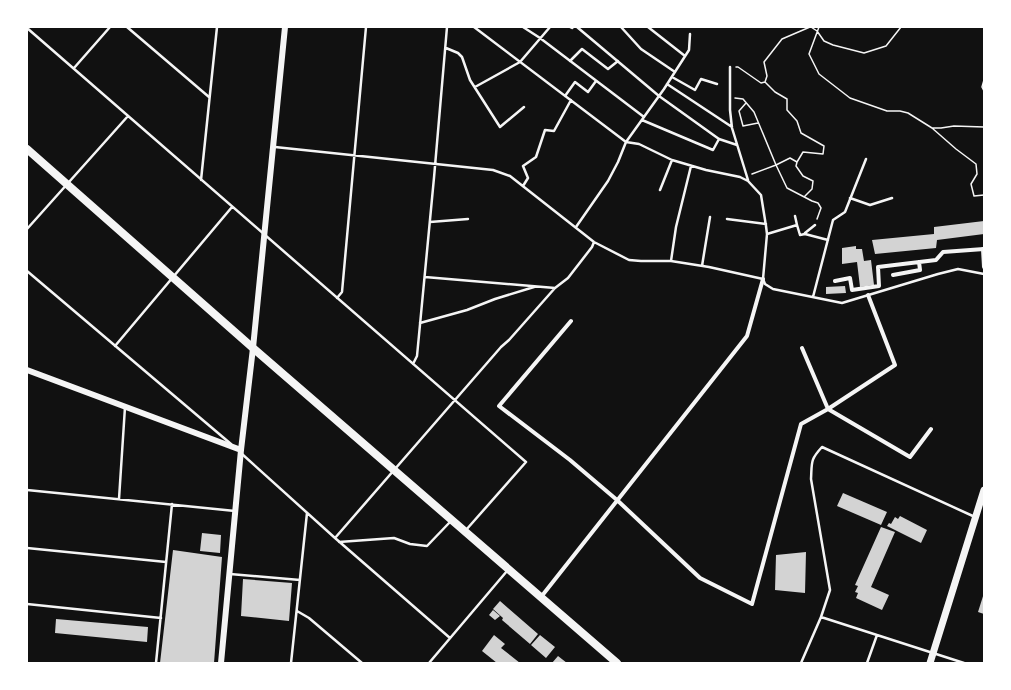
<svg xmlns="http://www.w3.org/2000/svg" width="1011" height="690" font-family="Barlow,sans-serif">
  <rect width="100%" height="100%" fill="#111"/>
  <path fill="#d3d3d3" d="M984,221V234L937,240L936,248L875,254L872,240L934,234V227Z
    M856,246V249H862L864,261L871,260L874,285L860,287L857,262L842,264V248Z
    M845,286L846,293L826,294V287Z
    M843,493L887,512L881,525L837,506Z
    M900,516L927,530L921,543L887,526L889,523L891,524L895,517L898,519Z
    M881,527L895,532L871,587L889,595L882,610L856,598L858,593L855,592L858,586L855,585Z
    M202,533L221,535L220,553L200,551Z
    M173,550L222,557L214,663H160Z
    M806,552L805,593L775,590L776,555Z
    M243,579L292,583L289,621L241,616Z
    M984,593V614L978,612Z
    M500,601L538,634L530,644L502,620L503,618L493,609Z
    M493,610L500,616L495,620L489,615Z
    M56,619L148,627L147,642L55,633Z
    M494,635L505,644L501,648L520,663H497L482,651Z
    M540,635L555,647L546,658L531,645Z
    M558,656L567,663H552Z"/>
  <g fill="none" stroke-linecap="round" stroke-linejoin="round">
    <path stroke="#f5f5f5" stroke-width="1.5" d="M811,27L817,31L824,41L833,45L864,53L886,46L901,27
      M819,27L809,54L819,74L850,98L887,111H900L908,113L932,128L956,149L976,164L977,174L971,184L974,196L984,195
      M736,67H738L761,83L765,82L775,92L787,99V110L797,121L801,133L824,146L823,154L803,152L797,162L790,158L776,165L752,174
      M984,80L982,87L984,91
      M765,82L767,76L764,62L782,39L810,27
      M735,98L743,99L754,112L776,165L787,188L812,201L818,203L821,208L817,219
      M746,103L739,111L743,126L758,123
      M932,128H941L954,126L984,127
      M797,162L796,166L803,176L813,181L812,189L805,196"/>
    <path stroke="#f5f5f5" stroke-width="2.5" d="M127,27L209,97
      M474,27L626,142L639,144L672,160L706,170L740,177L748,181L761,195L766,226L767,234L763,279L765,284L773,289L842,303L938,274L958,269L984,274
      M523,27L540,38L644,117
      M570,27L572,28L573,27
      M577,27L659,96L719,139L737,145
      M621,27L641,49L675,72
      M648,27L685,56
      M27,28L526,462L466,530
      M446,48L458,53L462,57L470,80L500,127L524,107
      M570,61L582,49L608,69L618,61
      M730,67V110L732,128L748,180
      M74,68L110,27
      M672,77L695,90L701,79L717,84
      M667,84L732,127
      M475,87L520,62L550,27
      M565,96L575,82L588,92L596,81
      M642,120L713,150L719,139
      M275,147L493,170L510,176L594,242L629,260L641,261H671L709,267L763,279
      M201,180L217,27
      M523,186L528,178L523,166L536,157L545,130L554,131L571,100
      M660,190L672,160
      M850,198L870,205L892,198
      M727,219L766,224
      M430,222L468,219
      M797,225L800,235L805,234L828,240
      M576,227L608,181L618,162L626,142L664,89L689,50L690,34
      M27,229L128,116
      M805,233L815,225
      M767,234L797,225L795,216
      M671,261L676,227L691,166
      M702,266L710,217
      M27,271L231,444
      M425,277L555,288
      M813,297L833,220L845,212L866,159
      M337,298L342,292L366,27
      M420,323L467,310L495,299L534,287
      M115,346L232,207
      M413,364L417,356C428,246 438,137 447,27
      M242,454L335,538L450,638
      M27,490L235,511
      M119,499L125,407
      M335,538C390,474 446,411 501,347L509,340L555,288L568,278L592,247L594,242
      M339,542L394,538L410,544L427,546L450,522
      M27,548L166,562
      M230,574L300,580
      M27,604L161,618
      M297,611L309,618L362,663
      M821,617L964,663
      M156,663L172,504
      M291,663L307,513
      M429,663L507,571
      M801,663L821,617L830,590L811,479C812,462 810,460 822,447L975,517
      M867,663L877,635"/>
    <path stroke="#f5f5f5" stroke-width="4" d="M983,249L984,267
      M893,275L920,270L919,262
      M835,281L850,278L852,290L879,286L878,267L936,260L943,252L984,249
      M868,295L895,365L828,409L910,457L931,429
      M571,321L499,406L570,460L617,500L700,578L752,604L801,424L828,409L802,348
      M541,597L747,336L763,279"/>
    <path stroke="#f5f5f5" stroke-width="6" d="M27,370L241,450
      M221,663L241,450L253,348L285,27"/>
    <path stroke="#f5f5f5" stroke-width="7" d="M930,663L984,490"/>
    <path stroke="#f5f5f5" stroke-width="8" d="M27,149L253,348L617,663"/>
  </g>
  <rect width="1011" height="690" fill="none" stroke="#ffffff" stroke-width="56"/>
</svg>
